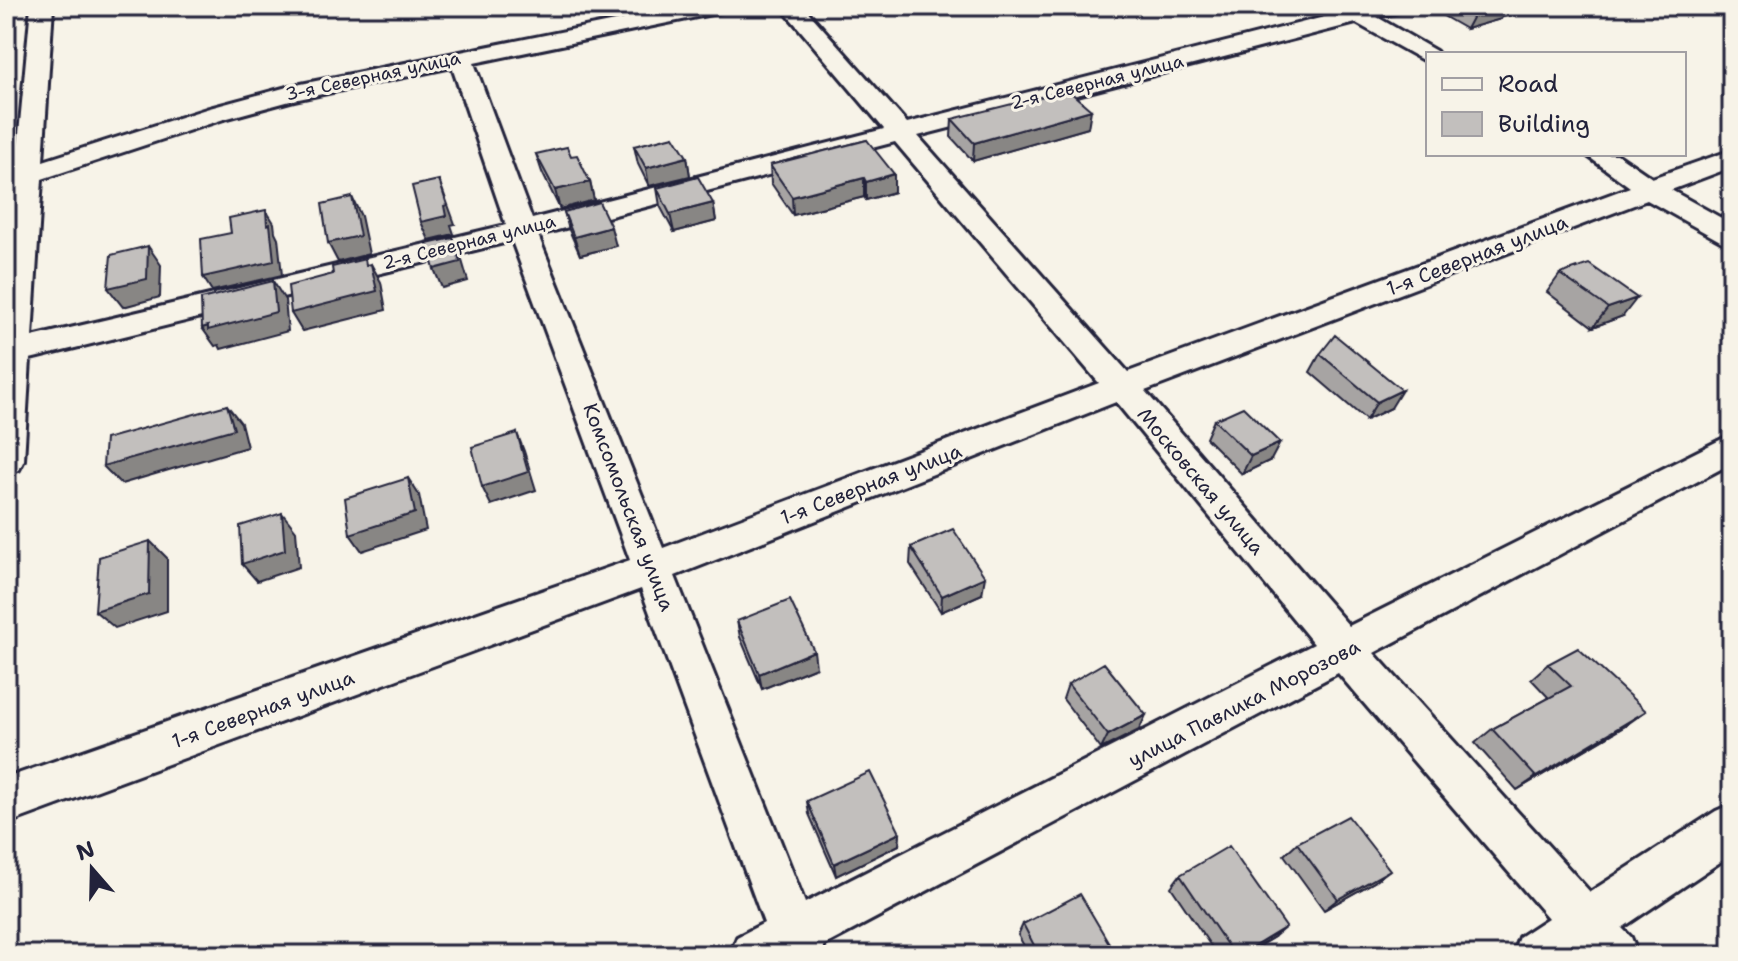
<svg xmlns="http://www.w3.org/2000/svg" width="1738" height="961" font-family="'Shantell Sans',sans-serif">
  <rect width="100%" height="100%" fill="#f7f3e8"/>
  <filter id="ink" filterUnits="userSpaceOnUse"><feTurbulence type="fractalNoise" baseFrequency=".0125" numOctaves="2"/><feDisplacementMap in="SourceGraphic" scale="16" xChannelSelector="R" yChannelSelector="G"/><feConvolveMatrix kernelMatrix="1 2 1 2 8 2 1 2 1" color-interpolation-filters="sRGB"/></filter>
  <g filter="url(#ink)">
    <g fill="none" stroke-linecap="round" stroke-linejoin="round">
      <g stroke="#22223b" stroke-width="6">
        <path id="minor" d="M31,6H53L43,161L206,109L291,86L689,6H732L721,12L474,63L532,219L884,129L780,6H803L907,123L1340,13L1337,6H1406L1403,11L1377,17L1436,51L1438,54H1428V63L1356,23L918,136L1128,372L1630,187L1585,154H1617L1652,178L1732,150V167L1671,190L1732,224V245L1722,242L1647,200L1145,391L1349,626L1732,434V463L1374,653L1590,892L1716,811L1732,804V854L1622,928L1631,937L1638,955H1512L1519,937L1548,918L1338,673L823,946L826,955H730L737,937L764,923L641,589L6,824V778L630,560L512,241L30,359L24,460L19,470L6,474V273ZM452,67L506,225L32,337L42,179L224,119L294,100ZM895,142L1099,383L663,548L538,235ZM1116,402L1314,644L805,903L675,576Z"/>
      </g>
      <use href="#minor" fill="#f7f3e8" fill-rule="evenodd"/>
    </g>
    <path fill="#a7a4a3" stroke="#22223b" stroke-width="2" d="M1426,6H1544L1502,17L1501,19L1466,29Z
      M952,119L1088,128L973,161L951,137Z
      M867,140L894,192L866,200L864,197L793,215L771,183L770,165Z
      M634,146L687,157L690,176L649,186L638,164Z
      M536,154L571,156L590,182L594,200L560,209L542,172Z
      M657,188L713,203L716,221L674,232L660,206Z
      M564,212L616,246L580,255L569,230Z
      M1560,274L1623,316L1593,327L1547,292Z
      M1320,354L1391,408L1366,420L1310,372Z
      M1214,420L1271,460L1242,474L1206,438Z
      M911,547L982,594L941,612L910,564Z
      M737,621L816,667L762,689L740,637Z
      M1548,664L1625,726L1517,790L1475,743L1492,729L1549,698L1531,679Z
      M1068,684L1139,730L1101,749L1063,699Z
      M807,801L900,833L899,845L836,876L809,814Z
      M1297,843L1374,882L1324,910L1284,855Z
      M1180,875L1274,937L1244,955H1217L1171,887Z
      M1023,924L1116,955H1029L1018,935Z"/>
    <path fill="#888684" stroke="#22223b" stroke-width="2" d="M1504,6H1544L1502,17L1501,19L1466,29L1474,14Z
      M1091,110L1088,128L973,161L974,143Z
      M687,157L690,176L649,186L646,168Z
      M894,174V192L866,200V182Z
      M864,178V197L793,215L792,197Z
      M439,180L455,224L451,225L454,234L429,240L421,222L444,206Z
      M590,182L594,200L560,209L555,190Z
      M352,197L361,216L369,254L338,262L328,243Z
      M713,203L716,221L674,232L670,214Z
      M266,210L274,223L275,232L278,238L282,275L212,291L203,277L267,225Z
      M611,227L616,246L580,255L574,237Z
      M453,238L461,257L468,281L442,288L434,269Z
      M148,246L161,265L160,297L123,307L108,288Z
      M371,264L381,282L386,310L302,331L291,313Z
      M273,281L285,300L288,331L221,349L219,345L215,346L202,328L208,326Z
      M1637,298L1623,316L1593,327L1608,308Z
      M1402,390L1391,408L1366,420L1377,402Z
      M227,405L241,423L247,447L121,484L103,466Z
      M517,433L524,451L536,490L491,505L482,487Z
      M1280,443L1271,460L1242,474L1251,456Z
      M408,478L419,495L426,530L362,551L350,534Z
      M282,513L296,531L299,567L257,581L242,564Z
      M150,541L167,558V611L115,628L95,611Z
      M985,577L982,594L941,612L942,596Z
      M814,651L816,667L762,689L759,674Z
      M1646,711L1625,726L1517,790L1536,777Z
      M1146,715L1139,730L1101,749L1108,735Z
      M900,833L899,845L836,876L834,864Z
      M1390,870L1374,882L1324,910L1338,899Z
      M1286,927L1274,937L1244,955H1240Z"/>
    <path fill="#c2bfbd" stroke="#22223b" stroke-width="2" d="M1459,6H1504L1474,14Z
      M1068,90L1091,110L974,143L952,119Z
      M674,136L687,157L646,168L634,146Z
      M867,140L894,174L866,182L864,178L792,197L770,165Z
      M567,147L571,156L577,155L590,182L555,190L536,154Z
      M698,177L713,203L670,214L657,188Z
      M439,180L447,205L444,206L446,216L421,222L412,186Z
      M352,197L360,236L328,243L322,204Z
      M599,202L611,227L574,237L564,212Z
      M266,210L267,225L270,224L274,261L203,277L201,239L231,233L229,218Z
      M453,238L460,262L434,269L427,244Z
      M148,246L147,279L108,288L111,255Z
      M365,259L366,265L371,264L377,291L291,313L288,286L333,274L332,267Z
      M1589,264L1637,298L1608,308L1560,274Z
      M273,281L276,312L208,330V326L202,328L201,299Z
      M1335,335L1402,390L1377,402L1320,354Z
      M227,405L234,429L103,466L105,439Z
      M1243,407L1280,443L1251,456L1214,420Z
      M517,433L528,472L482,487L472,447Z
      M408,478L415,513L350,534L345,498Z
      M282,513L285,550L242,564L240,526Z
      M953,529L985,577L942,596L911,547Z
      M150,541L149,594L95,611L99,557Z
      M790,600L814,651L759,674L737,621Z
      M1578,648L1646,711L1536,777L1492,729L1571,686L1548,664Z
      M1104,663L1146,715L1108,735L1068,684Z
      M870,772L900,833L834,864L807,801Z
      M1348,816L1390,870L1338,899L1297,843Z
      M1229,846L1286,927L1240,955H1234L1180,875Z
      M1080,894L1116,955H1039L1023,924Z"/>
  </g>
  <g text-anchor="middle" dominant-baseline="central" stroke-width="6" stroke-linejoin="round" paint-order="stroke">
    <g font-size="18" fill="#22223b" stroke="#f7f3e8">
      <text transform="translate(373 76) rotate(-12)">3-я Северная улица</text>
      <text transform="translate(1097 82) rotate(-14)">2-я Северная улица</text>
      <text transform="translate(469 242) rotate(-14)">2-я Северная улица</text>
    </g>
    <g font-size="20" fill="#22223b" stroke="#f7f3e8">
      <text transform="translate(1477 255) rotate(-21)">1-я Северная улица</text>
      <text transform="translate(1201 481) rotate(50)">Московская улица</text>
      <text transform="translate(871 484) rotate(-21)">1-я Северная улица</text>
      <text transform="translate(629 507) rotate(69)">Комсомольская улица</text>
      <text transform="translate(1244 703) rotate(-27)">улица Павлика Морозова</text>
      <text transform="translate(263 709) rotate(-20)">1-я Северная улица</text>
    </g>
  </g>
  <rect width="1738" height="961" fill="none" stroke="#f7f3e8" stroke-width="32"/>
  <rect x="16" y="16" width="1706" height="929" fill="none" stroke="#22223b" stroke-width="3" filter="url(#ink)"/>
  <rect x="1426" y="52" width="260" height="104" fill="#f7f3e8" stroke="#a29fa3" stroke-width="2"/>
  <rect x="1442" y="78" width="40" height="12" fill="#f7f3e8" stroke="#a29fa3" stroke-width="2"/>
  <text x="1498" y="92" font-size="24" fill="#22223b">Road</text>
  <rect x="1442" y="112" width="40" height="24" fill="#c2bfbd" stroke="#a29fa3" stroke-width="2"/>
  <text x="1498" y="132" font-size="24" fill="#22223b">Building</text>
  <g transform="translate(92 869) rotate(340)" stroke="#f7f3e8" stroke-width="6" paint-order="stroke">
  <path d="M0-6L14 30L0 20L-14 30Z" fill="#22223b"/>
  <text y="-12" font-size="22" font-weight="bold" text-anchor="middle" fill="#22223b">N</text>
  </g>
</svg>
